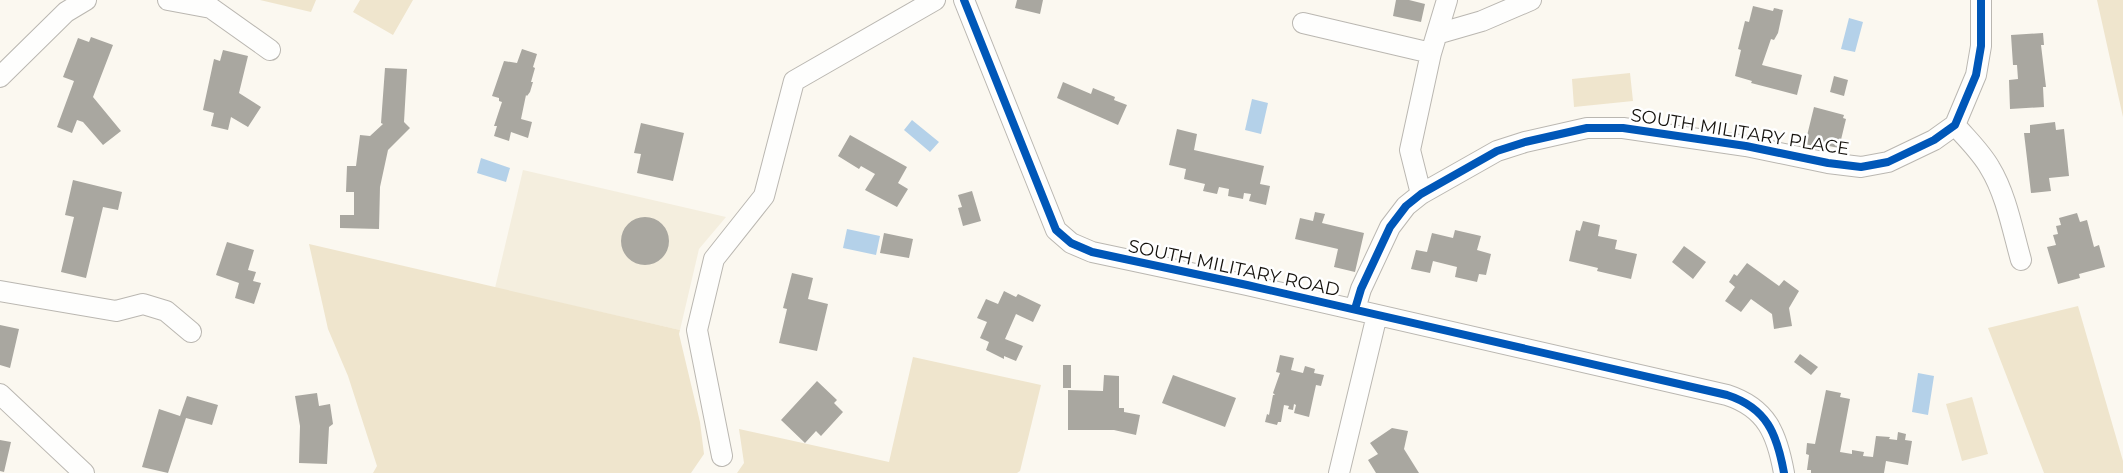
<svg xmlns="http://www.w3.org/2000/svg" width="2123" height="473" font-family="Montserrat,sans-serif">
  <rect width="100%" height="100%" fill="#fbf8f0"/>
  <path fill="#f4eede" d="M523,170L726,217L699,249L680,330L495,288Z"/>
  <path fill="#efe5cd" d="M260,0H316L311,12Z
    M360,0H413L393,35L353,12Z
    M2097,0H2123V117Z
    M1630,73L1633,101L1574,107L1572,79Z
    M309,244L680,330L679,334L700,422L704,454L691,473H373L377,466L348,376L328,329Z
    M2078,306L2123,461V473H2044L1988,328Z
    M913,357L1041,385L1020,471L1017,473H737L744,463L739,429L889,462Z
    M1972,397L1988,454L1962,461L1946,404Z"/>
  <path fill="#b4d1e9" d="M1849,18L1863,22L1855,52L1841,49Z
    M1252,99L1268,103L1261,134L1245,130Z
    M912,120L939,142L930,152L904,130Z
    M481,158L510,168L506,182L477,173Z
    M847,229L880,236L876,255L843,248Z
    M1918,373L1934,376L1928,415L1912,412Z"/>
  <path fill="#a9a7a0" d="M1017,0H1043L1040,14L1015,8Z
    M1396,0H1409L1425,4L1421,22L1393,16Z
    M1753,6L1773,11L1774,8L1783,10L1778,33L1774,40L1771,39L1762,65L1802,75L1797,95L1751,83L1752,81L1735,76L1741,50L1738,49L1745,21L1749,22Z
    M2043,33L2044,45H2041L2046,87H2043L2044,107L2010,109L2009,80L2018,79L2017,65H2013L2011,35Z
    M91,37L113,45L93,97L121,131L103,145L83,122L77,120L72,133L57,127L74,81L63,77L78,38L89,42Z
    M522,49L537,54L533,67L535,68L531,82H533L530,92L527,96L526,95L521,119L532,122L528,138L511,132L509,141L494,136L497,126H494L502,102L499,101V98L492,96L504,61L517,63Z
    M223,50L248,56L239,93L261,107L248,127L231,117L228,130L211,126L214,113L203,110L214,59L220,61Z
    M385,68L407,69L404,122L410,128L388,150L380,187L379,229L340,228V215H354V192H346L347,166H356L360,135L370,136L383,124L381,123Z
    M1834,76L1848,80L1844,96L1830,92Z
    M1063,82L1091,94L1093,88L1115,97L1114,100L1127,105L1118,125L1057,98Z
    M1814,107L1844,115L1843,118L1846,119L1839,148L1829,146L1828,150L1805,144Z
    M2055,122L2056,130L2064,129L2069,176L2049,178L2051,191L2031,193L2024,133H2030V125Z
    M641,123L684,133L673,181L637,173L641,154L634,153Z
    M1177,129L1197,134L1194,150L1264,166L1260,184L1270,186L1266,205L1249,201L1251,194L1244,193L1243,199L1228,196L1229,189L1219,187L1217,194L1203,191L1205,184L1184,179L1186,169L1169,165Z
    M850,135L907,167L898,183L908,189L897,207L865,190L875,174L861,166L859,169L838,156Z
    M73,180L122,192L118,210L103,207L86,278L61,272L74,217L65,215Z
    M972,191L981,221L963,226L958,208L962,207L958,195Z
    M1315,212L1325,214L1322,223L1364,233L1355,272L1334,267L1338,249L1295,239L1300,218L1313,221Z
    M2077,213L2080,222L2087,220L2094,247L2099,245L2105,267L2079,274L2080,278L2058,284L2047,247L2056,245L2053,235L2058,234L2056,226L2061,225L2059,218Z
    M621 241a24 24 0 1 1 48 0a24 24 0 1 1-48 0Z
    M1583,221L1600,225L1598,236L1617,240L1615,249L1637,254L1631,279L1597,271L1598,268L1569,261L1576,230L1580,231Z
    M1455,230L1481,236L1477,250L1491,254L1486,275L1479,274L1477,282L1455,277L1457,267L1433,261L1430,273L1411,269L1416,250L1427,252L1432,233L1453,238Z
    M884,233L913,239L909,258L880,253Z
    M227,242L254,250L248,270L256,272L253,281L261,283L254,304L235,298L239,283L216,275Z
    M1684,246L1706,262L1693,279L1672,262Z
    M1747,263L1779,286L1784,280L1799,291L1789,308L1792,326L1774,329L1772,314L1751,299L1741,312L1725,301L1735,287L1729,282L1734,274L1737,276Z
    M792,273L813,278L808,299L828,304L817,351L779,343L787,309L783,308Z
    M1004,291L1016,297L1018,294L1041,305L1033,322L1016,314L1005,339L1023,346L1016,361L1004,356V359L986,350L989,342L980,338L987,322L977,318L986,299L998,304Z
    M0,325L19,329L10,368L0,365Z
    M1800,354L1818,367L1811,375L1794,362Z
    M1280,355L1294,358L1291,370L1303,373L1305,366L1315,369L1314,373L1324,375L1321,386L1316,385L1309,417L1294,413L1296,405L1294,404L1293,410L1288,409L1289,406L1284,405L1281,422H1278L1277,425L1265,422L1267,414L1269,415L1273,395H1275L1273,393L1280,373L1276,372Z
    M1063,365H1071V388H1063Z
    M1104,375L1119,376V408H1124V412L1140,415L1136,435L1114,430H1068V390L1103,391Z
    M1173,375L1236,398L1225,427L1162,403Z
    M817,381L837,400L834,403L843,412L821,436L816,431L805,443L781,420Z
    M1826,390L1841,393L1840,397L1850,399L1840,452L1852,454V450L1864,452L1863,456L1873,457L1876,436L1890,437L1889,439L1897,440L1898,432L1906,434L1905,440L1912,441L1908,465L1886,461L1884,473H1811V470H1807L1809,455L1806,454L1807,443L1815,444Z
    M317,393L319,406L330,404L333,424L329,427L327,464L299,463L300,426L295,396Z
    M187,396L218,405L212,425L186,418L168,473L142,467L159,409L180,416Z
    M1392,428L1408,431L1404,449L1419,473H1376L1368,460L1378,454L1370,443Z
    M0,440L11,442L4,472L0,471Z"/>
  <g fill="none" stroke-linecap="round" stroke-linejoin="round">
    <g stroke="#bab7b1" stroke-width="22">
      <path id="minor" d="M168,0L211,8L270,50
        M964,0L1056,230L1071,243L1092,252L1247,285L1727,395C1767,408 1777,434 1784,473
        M1303,23L1431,53
        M1437,34L1482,21L1531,0
        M0,77L66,12L86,0
        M1955,125C1967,139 1981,152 1990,168C2006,194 2013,232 2021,260
        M1421,194L1410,150L1431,53L1447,0
        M0,291L116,311L143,304L166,311L191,332
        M1355,309L1361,289L1390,227L1406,206L1421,194L1497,151L1525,142L1587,128H1623L1746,146L1828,163L1861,167L1888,162L1934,140L1955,125L1976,75L1981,46V0
        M0,394L84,473
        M722,456L697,330L714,259L764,196L794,81L935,0
        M1339,473L1377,315"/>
    </g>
    <use href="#minor" stroke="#fefefd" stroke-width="20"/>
    <g stroke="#fff" stroke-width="11">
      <path id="cycleway" d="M964,0L1056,230L1071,243L1092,252L1247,285L1727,395C1767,408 1777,434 1784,473
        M1355,309L1361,289L1390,227L1406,206L1421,194L1497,151L1525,142L1587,128H1623L1746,146L1828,163L1861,167L1888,162L1934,140L1955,125L1976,75L1981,46V0"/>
    </g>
    <use href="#cycleway" stroke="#0057b8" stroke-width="8"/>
  </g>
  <g text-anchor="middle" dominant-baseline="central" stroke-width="5" stroke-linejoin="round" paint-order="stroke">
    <g font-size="18" fill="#15120d" stroke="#fff">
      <text transform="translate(1740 132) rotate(9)">SOUTH MILITARY PLACE</text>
      <text transform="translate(1234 268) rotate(12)">SOUTH MILITARY ROAD</text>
    </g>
  </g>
</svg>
